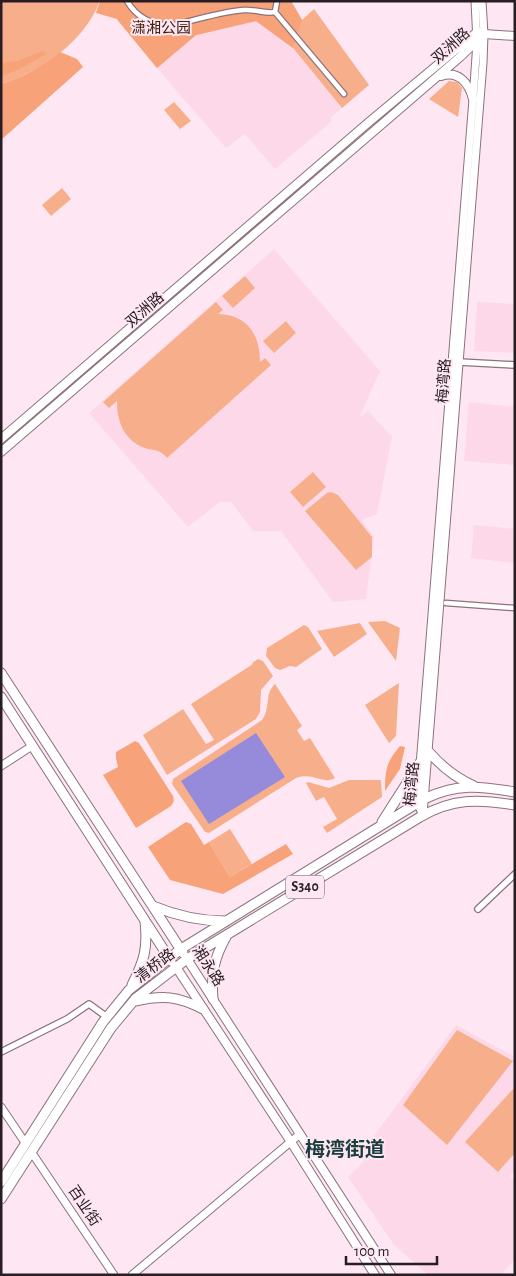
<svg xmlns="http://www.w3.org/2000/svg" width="516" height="1276" font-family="'Alegreya Sans','Noto Sans SC',sans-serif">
  <rect width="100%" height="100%" fill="#fee7f2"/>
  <path fill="#fcd8e9" d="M256,21L293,48L342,108L330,118L332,121L275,169L245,134L226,148L157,68L196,35Z
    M274,249L380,371L359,418L368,411L392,437L377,514L362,520L374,537L366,599L333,602L281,531H253L231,502H220L188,527L89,413Z
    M477,302L515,304V353L474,351Z
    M469,402L515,407V465L464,461Z
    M474,525L515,529V563L471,558Z
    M456,1025L515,1057V1171L510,1176L515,1181V1259L501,1275H428L394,1245L348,1177L364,1161L365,1148Z"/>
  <path fill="#f7af8b" d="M1,1H100C84,42 42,71 1,84Z
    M291,1L302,20L314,9L369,85L342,108L293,48L256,21L196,35L157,68L110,11Z
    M449,81L457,82L462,88L458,117L429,99Z
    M174,102L191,121L180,129L164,110Z
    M62,188L71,199L51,216L42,205Z
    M245,276L255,288L233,308L222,296Z
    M216,302L223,310L218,314C248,315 260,335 260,362L265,358L271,365L167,458C157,447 154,452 142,447C123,438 117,421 117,401L109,408L103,402Z
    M286,321L296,333L274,353L263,341Z
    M313,472L326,487L303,507L290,492Z
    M331,492L338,495L372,537V557L356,570L305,511L327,493Z
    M385,621L400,628L396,661L368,622Z
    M360,623L367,634L334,657L317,631Z
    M304,625L308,627L322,649L296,667L290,666L280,670L275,668L266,656L267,648Z
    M258,659L263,661L273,676L261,690L260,712L256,719L167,775L143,735L183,709L206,744L214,740L191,704L253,664L252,663Z
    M399,683L396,736L389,743L365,705Z
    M275,684L302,726L297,730L304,741L310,738L335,778C322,785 314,772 296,778L209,833L205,832L172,784L173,779L262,720C271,708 264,694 275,684Z
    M349,780H381L382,797L327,833L323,827L337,819L324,797L316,801L306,783L308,782L329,788Z
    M230,829L252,864L230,877L209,842Z
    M457,1030L513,1061L447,1145L403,1105Z
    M513,1089L515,1090V1153L498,1172L465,1142Z"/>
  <path fill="#f7a278" d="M100,1H291L302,20L293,48L256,21L196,35L157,68L117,19L96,13Z
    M43,51L46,54L18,70L1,76V63L17,61Z
    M60,52L77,59L83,67L1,140V84C23,77 42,67 60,52Z
    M135,741L139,743L173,796L174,801L171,806L136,828L103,775L118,767L116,758V752Z
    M400,746L405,747L400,769L385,791C385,771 386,762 400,746Z
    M186,822L191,824L204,845L209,842L230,877L286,844L293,854L223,894L170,880L148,847Z"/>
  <path fill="#958bda" d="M256,733L285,777L209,824L181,781Z"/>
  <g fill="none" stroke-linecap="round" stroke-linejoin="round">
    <g stroke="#8b727e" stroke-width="7">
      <path id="pedestrian" d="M127,1C137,18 152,25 171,26C195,20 219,12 244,10C255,9 265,14 275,12L344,94
        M275,12L277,1
        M446,603L515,608"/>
    </g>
    <g stroke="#8b727e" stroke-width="8">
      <path id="minor" d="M459,362L515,365
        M478,909L515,874
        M1,1052L67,1019L89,1004L107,1017"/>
    </g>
    <g stroke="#8b727e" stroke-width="9">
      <path id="tertiary" d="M1,766L32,746
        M423,814L483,63L484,34L482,1
        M423,815L417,803L473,99L477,42L475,1
        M1,1107L26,1144
        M32,1153L114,1275
        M132,1275L300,1134"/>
    </g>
    <g stroke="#8b727e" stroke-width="10">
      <path id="secondary" d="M441,76C458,70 469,83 473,99
        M1,439L369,122L477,32L484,34L515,36
        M1,452L460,57L484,34
        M187,959L391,1275
        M176,967L291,1142L375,1275"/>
    </g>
    <g stroke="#8b727e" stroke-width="11">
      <path id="primary" d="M1,673L183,953
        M1,697L171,961
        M429,752C442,767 456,778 474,786
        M382,822L421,761
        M153,906C177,916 199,921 225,921
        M132,985C144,961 148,949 145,921
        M213,999C211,974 214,958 226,937
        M135,1001C163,995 177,996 203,1009
        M1,1182L103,1022L129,990L181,949L424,799C457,783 480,786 515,792
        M1,1199L111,1028L136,998L187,959L420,817C453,798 478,799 515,805"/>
    </g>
    <use href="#pedestrian" stroke="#fff" stroke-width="4.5"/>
    <use href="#minor" stroke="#fff" stroke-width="5.5"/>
    <use href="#tertiary" stroke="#fff" stroke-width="7"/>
    <use href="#secondary" stroke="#fff" stroke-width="8"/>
    <use href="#primary" stroke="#fff" stroke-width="9"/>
  </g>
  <g text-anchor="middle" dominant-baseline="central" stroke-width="4" stroke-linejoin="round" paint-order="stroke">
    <rect fill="#fee7f2" stroke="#685a60" stroke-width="1" x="286" y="875.5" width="38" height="23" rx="4"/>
    <g font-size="14" font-weight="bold" fill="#271d22">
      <text x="305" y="887">S340</text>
    </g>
    <g font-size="15" fill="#42200f" stroke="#fee7f2">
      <text x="161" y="28">潇湘公园</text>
    </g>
    <g font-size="15" fill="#271d22" stroke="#fee7f2">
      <text transform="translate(451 46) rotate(-42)">双洲路</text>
      <text transform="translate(145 310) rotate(-41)">双洲路</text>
      <text transform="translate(444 381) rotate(-86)">梅湾路</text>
      <text transform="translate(412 784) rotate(-85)">梅湾路</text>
      <text transform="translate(155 966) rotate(-37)">清桥路</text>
      <text transform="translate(208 966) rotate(57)">湘永路</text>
      <text transform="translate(84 1206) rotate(56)">百业街</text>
    </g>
    <g font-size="20" font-weight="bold" fill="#1a3d3e" stroke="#fee7f2">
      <text x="345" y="1150">梅湾街道</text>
    </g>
  </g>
  <rect width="516" height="1276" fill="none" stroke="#271d22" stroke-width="5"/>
  <path d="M346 1256v8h91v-8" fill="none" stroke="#271d22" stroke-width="2.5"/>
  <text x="354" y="1256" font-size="15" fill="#271d22" stroke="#fee7f2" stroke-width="4" paint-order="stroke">100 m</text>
</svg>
